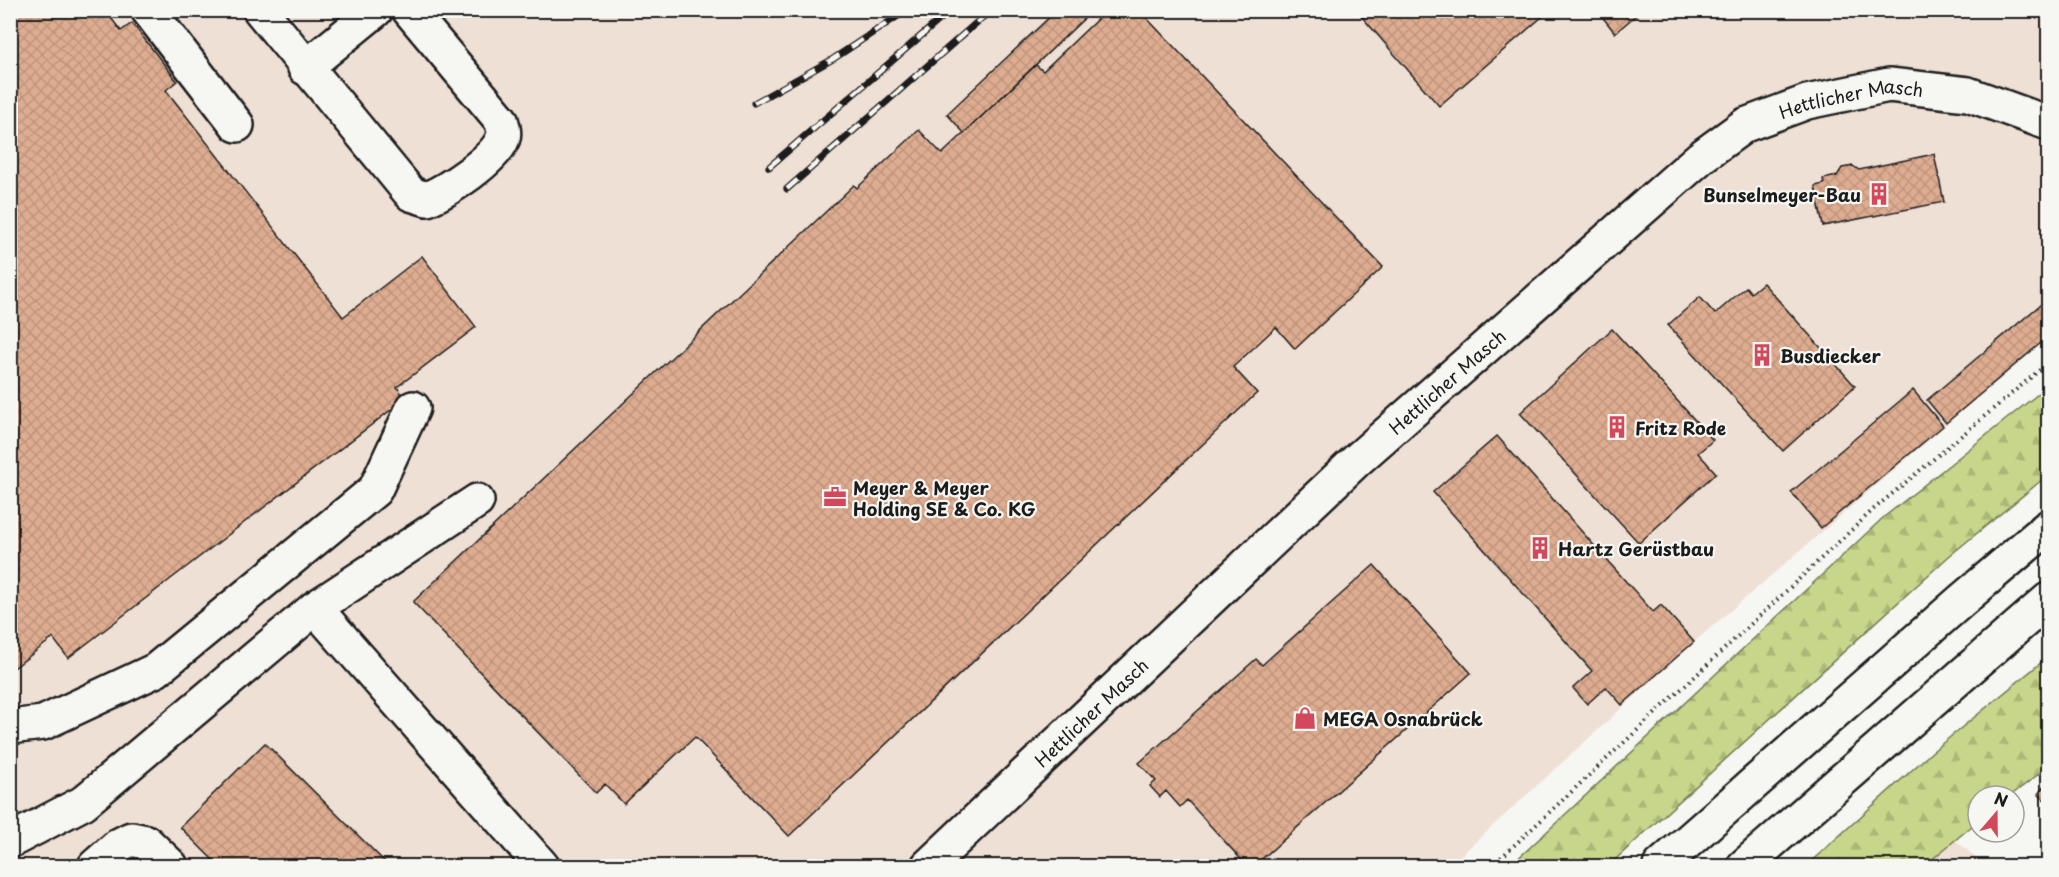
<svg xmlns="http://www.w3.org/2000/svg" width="2059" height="877" font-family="'Playpen Sans',sans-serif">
  <defs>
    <pattern id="forest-firs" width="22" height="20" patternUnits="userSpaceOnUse" patternTransform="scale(1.5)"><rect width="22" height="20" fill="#c7d68a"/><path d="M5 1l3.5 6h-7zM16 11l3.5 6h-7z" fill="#aab776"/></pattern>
    <pattern id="building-cross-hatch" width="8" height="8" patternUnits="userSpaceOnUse" patternTransform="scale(1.5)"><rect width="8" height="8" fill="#dead91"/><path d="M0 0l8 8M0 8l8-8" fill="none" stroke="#be947c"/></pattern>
  </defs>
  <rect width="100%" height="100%" fill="#f6f6f2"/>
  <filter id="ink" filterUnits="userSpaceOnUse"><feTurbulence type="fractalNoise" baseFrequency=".0167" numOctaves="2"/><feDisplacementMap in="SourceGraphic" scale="12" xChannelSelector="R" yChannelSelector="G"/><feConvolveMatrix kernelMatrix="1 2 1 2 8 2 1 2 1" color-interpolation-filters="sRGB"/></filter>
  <g filter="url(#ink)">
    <path fill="#efe0d5" d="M10,11H2048V337L1694,642L1449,866H11Z
      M1954,839L1985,866H1924Z"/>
    <path fill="url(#forest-firs)" stroke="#727953" stroke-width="1.5" d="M2048,386V475L1948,557L1608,866H1510L1884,517Z
      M2048,657V767L2010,796H1978V821L1924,866H1806L1933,751Z"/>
    <path fill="url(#building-cross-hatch)" stroke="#1c1c1c" stroke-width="1.5" d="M10,10H105L121,31L132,23L177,81L166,90L343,317L422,256L476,327L397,387L405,399L68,658L53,638L10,671Z
      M1057,10H1093L964,133L947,114Z
      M1107,10H1139L1383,267L1295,349L1276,327L1233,367L1257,393L789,836L695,737L624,804L605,784L596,793L413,602L854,185L857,188L919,130L942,154L1036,65L1043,71Z
      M1356,10H1550L1439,106Z
      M1597,10H1642L1615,33Z
      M1934,154L1944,202L1823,226L1815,186L1824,184L1823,179L1837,176L1842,168L1853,166L1859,170Z
      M1763,283L1855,386L1783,451L1668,325L1700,297L1715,314L1746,287L1751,293Z
      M2046,300L2048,302V337L1946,423L1927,400Z
      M1612,329L1713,440L1698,453L1716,473L1639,543L1520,413Z
      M1913,390L1943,426L1821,528L1791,492Z
      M1497,436L1653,612L1661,605L1694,642L1622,705L1606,687L1587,704L1573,688L1592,671L1433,492Z
      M1374,565L1471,673L1254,866H1247L1187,800L1180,807L1166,791L1160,797L1150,786L1156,781L1139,763L1256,659L1262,665Z
      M265,743L389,866H219L180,827Z
      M2048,781V803L2038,794Z"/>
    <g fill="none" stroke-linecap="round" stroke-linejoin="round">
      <g stroke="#1c1c1c" stroke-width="38">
        <g id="minor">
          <path d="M148,10L237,125"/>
          <path d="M260,10L411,194L427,199C448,190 495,160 503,138C505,133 503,126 501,120L409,10"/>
          <path d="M305,68L376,10"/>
          <path d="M315,608L542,866"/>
          <path d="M10,727L43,723L156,670L375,490L413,408"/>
          <path d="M10,841L83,803L315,608L477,501"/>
          <path d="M95,866L119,845L131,839L146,842L171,866"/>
          <path id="s1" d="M928,866L1357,460L1701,157L1745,125L1807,102L1889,85L1968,94L2048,123"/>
        </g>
      </g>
      <g stroke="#1c1c1c" stroke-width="38">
        <path id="highway" d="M1660,866L1961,601L2048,527
          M1744,866L2048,600"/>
      </g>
      <path stroke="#1c1c1c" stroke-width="4" stroke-dasharray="1.5 4.5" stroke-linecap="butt" d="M1492,866L1874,509L2048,363"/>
      <use href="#minor" stroke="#f6f6f2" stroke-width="33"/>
      <use href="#highway" stroke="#f6f6f2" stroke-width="33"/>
      <g stroke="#1c1c1c" stroke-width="7">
        <path id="rail" d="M754,103L833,59L907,10
          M769,167L951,10
          M787,189L991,10"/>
      </g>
      <use href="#rail" stroke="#f6f6f2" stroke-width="4.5" stroke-dasharray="14" stroke-linecap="butt"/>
    </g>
  </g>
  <defs>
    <g id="building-bare" transform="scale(1.8)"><path d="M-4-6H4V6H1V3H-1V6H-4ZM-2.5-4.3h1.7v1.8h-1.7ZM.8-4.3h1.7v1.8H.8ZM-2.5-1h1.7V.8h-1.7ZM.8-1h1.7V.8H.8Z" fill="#d1495b" stroke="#f6f6f2" stroke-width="2.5" paint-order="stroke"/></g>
    <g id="office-bare" transform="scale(1.8)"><path d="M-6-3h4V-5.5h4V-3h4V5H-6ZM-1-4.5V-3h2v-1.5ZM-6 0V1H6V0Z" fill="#d1495b" stroke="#f6f6f2" stroke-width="2.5" paint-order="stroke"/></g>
    <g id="shop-bare" transform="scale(1.8)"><path d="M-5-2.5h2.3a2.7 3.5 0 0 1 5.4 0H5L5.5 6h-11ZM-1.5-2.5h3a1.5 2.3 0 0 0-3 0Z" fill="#d1495b" stroke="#f6f6f2" stroke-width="2.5" paint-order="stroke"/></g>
  </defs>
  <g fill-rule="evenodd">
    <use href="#building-bare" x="1879" y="194"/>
    <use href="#building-bare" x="1762" y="355"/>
    <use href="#building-bare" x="1617" y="427"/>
    <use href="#office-bare" x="835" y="497"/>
    <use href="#building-bare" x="1540" y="548"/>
    <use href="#shop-bare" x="1305" y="718"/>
  </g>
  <g text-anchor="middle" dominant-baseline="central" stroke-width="4.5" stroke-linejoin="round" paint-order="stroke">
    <g font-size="18" fill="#1c1c1c" stroke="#f6f6f2">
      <text stroke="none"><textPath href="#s1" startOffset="1214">Hettlicher Masch</textPath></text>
      <text stroke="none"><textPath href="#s1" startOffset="710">Hettlicher Masch</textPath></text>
      <text stroke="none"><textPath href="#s1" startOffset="224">Hettlicher Masch</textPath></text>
    </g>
    <g font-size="18" font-weight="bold" fill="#1c1c1c" stroke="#f6f6f2" text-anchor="start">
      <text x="1861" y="194" text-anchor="end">Bunselmeyer-Bau</text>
      <text x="1780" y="355">Busdiecker</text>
      <text x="1635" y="427">Fritz Rode</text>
      <text x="853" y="487">Meyer &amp; Meyer<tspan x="853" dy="21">Holding SE &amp; Co. KG</tspan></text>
      <text x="1558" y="548">Hartz Gerüstbau</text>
      <text x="1323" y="718">MEGA Osnabrück</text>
    </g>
  </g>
  <rect width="2059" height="877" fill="none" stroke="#f6f6f2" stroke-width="36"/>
  <rect x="18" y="18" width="2023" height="841" fill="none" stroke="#1c1c1c" stroke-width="2" filter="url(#ink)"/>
  <g transform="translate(1996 814) rotate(20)"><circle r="28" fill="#f6f6f2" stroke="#9f9f9c" stroke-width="1.5"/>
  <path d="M0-4.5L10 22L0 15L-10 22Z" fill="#d1495b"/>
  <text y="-9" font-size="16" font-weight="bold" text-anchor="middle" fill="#1c1c1c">N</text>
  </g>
</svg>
